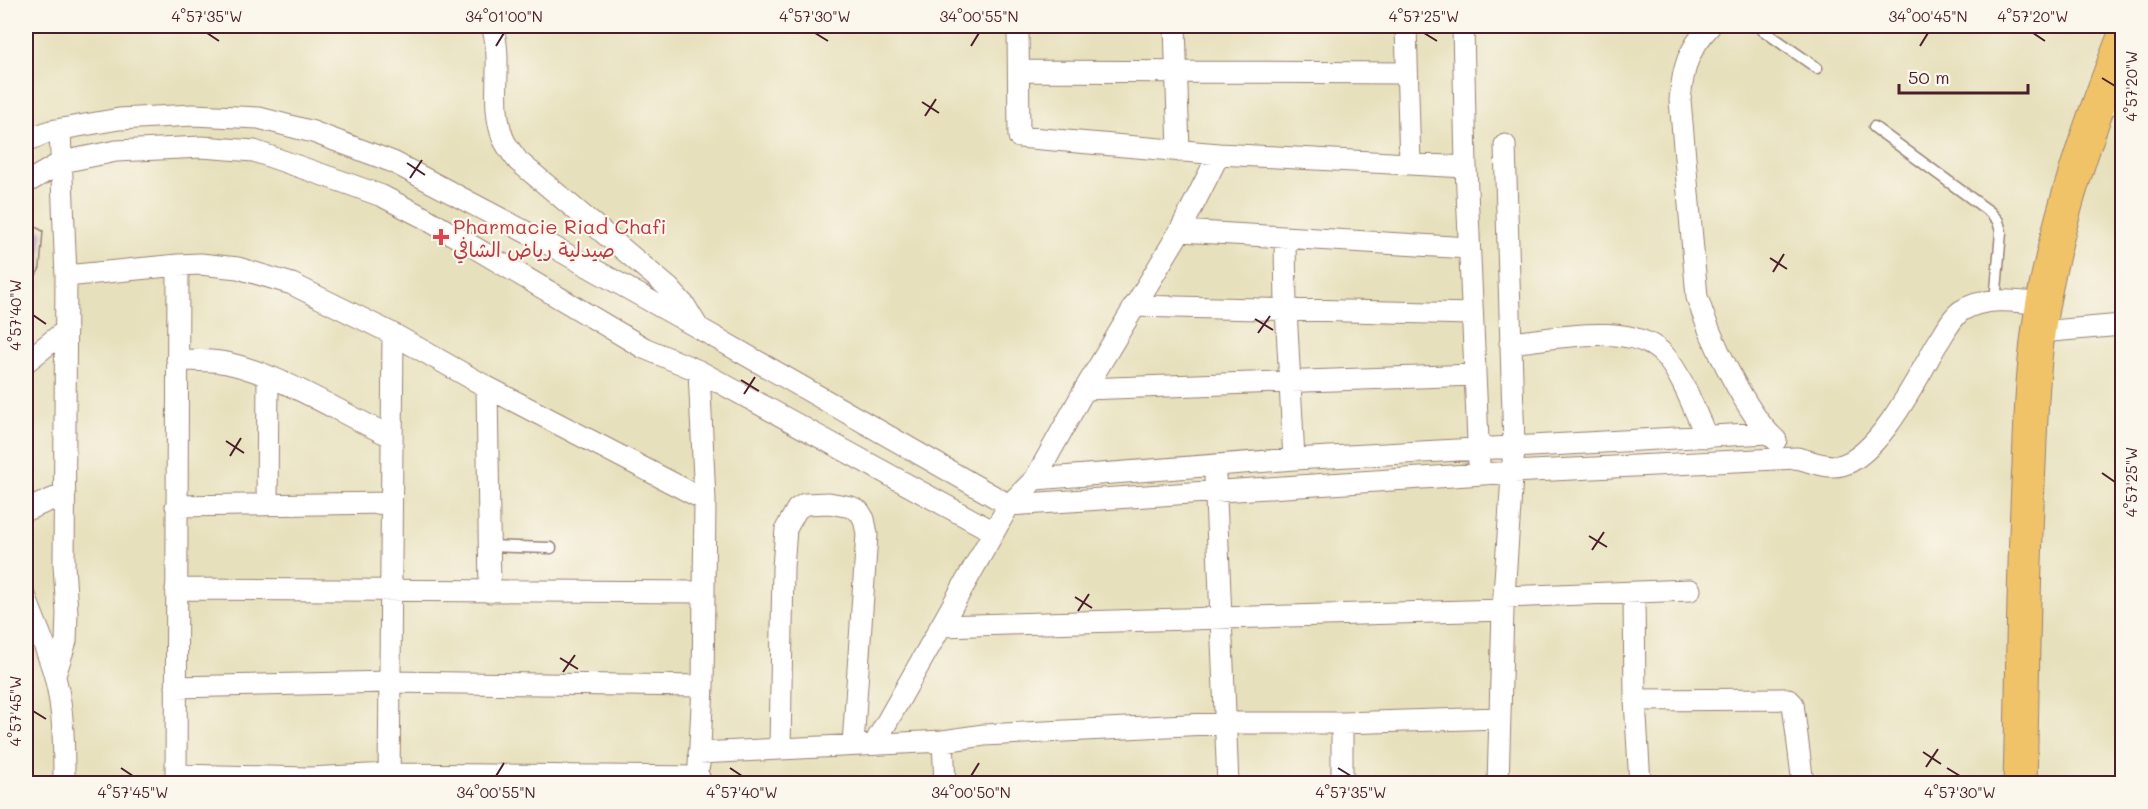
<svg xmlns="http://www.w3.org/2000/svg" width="2148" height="809" font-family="Mali,'Playpen Sans Arabic',sans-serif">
  <rect width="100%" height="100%" fill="#fbf7ec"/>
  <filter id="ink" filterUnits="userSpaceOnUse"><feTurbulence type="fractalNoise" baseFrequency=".0167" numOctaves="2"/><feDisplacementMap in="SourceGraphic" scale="12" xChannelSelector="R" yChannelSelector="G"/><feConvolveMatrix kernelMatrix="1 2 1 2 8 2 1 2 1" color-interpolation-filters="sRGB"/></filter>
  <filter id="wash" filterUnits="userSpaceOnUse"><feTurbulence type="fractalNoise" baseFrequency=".008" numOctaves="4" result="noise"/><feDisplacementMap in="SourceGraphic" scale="24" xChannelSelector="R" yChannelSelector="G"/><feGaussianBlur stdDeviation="1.35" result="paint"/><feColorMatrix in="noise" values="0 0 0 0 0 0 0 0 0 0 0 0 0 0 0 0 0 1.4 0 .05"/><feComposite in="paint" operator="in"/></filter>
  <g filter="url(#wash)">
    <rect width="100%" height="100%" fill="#e7e0bc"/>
    <g id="blocks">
      <path fill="#b19fc7" d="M26,222L43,231L40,268L26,294Z"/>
    </g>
  </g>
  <g filter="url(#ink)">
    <use href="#blocks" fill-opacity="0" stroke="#988074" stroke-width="1.5"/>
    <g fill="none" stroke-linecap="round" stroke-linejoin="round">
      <g stroke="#988074" stroke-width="13">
        <path id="service" d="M1757,26L1817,68
          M2100,108L2122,109
          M1874,127L1990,212L1998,221L2001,232L1995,302
          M489,546L551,548"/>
      </g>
      <g stroke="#988074" stroke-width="23">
        <path id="minor" d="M492,26C504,61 489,102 503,138C506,146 513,154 518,161L669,288L685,306L697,326
          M1018,26L1019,137L1219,154L1466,167
          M1175,26L1179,151
          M1406,26L1410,164
          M1463,26L1466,167L1479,463
          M1710,26C1688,50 1683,67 1680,100L1697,297C1709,335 1746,415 1776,440
          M1019,71L1407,73
          M26,141L50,131L119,119L193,115L259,118L313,132L393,162L541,240L697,327L1009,505L1513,472L1797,458C1810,461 1828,469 1842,465C1880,454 1917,378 1937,344C1944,334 1951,318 1961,311C1984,296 2017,301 2043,304
          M26,183L62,162L116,151L202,147L254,151L346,183L382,196L423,217L644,348L699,371L994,532
          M1180,231L1469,248
          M1285,238L1286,309L1294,459
          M66,276L178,265L200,264L238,268L292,284L393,334L487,387L705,500
          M1134,306L1472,314
          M2040,332L2122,325
          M1510,343C1552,339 1635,320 1665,356C1684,378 1694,411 1707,437
          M177,360C194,360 211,360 227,363C285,376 337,412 391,436
          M26,362L66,330
          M699,371L705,500L703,686L699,765
          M487,387L490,592
          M1085,389L1475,375
          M1215,475L1228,784
          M1035,479L1294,459L1767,433
          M267,504L268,376
          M176,506L391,503
          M26,510L65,494
          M176,589L704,592
          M1634,593L1635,700L1640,784
          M1504,597L1690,590
          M26,598C35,624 48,650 55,677C64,711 64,748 64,784
          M941,626L1503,610
          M55,675L66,641L67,613L64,565L66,276L60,130
          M176,687L389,682L703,686
          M1635,700L1788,699L1793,704L1803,784
          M1342,723V784
          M943,741L945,784
          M875,743L1009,505L1035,479L1085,389L1180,231L1219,154
          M780,749L783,567L786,529L797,509L805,504L829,503L851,507L859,511L864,519L867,534L853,745
          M699,753L943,741L984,735L1227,723H1342L1499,718
          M176,775L309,778L389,774L699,777
          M176,784L178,265
          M389,784L393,334
          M1498,784L1503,610L1514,447L1505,145"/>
      </g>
      <g stroke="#988074" stroke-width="35">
        <path id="primary" d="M2020,784C2023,678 2023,571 2029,465C2031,412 2033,356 2043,302C2059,213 2089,127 2122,42"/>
      </g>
      <use href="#service" stroke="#fff" stroke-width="10"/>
      <use href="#minor" stroke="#fff" stroke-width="21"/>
      <use href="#primary" stroke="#f0c369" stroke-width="33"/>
    </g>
  </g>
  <path fill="none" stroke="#4a1f2b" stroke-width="2" d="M207,33L219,41M815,33L828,41M1424,33L1437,41M2033,33L2045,41M496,46L504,33M971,46L979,33M1920,46L1928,33M2102,78L2115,86M922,102L939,113M925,116L936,99M407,163L425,175M410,178L422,160M1770,258L1787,269M1773,272L1784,254M33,315L46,324M1255,319L1273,330M1258,333L1270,316M741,380L759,391M744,394L755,377M226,441L244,453M230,456L241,438M2102,473L2115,482M1589,536L1607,547M1592,550L1604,532M1075,597L1092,608M1078,611L1089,594M560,658L578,669M563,672L575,655M33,711L46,719M1923,752L1941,764M1926,767L1938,749M121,768L133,776M730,768L742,776M1338,768L1351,776M1947,768L1960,776M496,776L504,763M971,776L979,763"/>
  <path fill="#e0444e" stroke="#fbf7ec" stroke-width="2" d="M438 228h6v6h6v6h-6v6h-6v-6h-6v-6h6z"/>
  <g text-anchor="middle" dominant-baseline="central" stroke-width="4.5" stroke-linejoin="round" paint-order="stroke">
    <g font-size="20" fill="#be3a42" stroke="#fbf7ec" text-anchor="start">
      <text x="453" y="226">Pharmacie Riad Chafi<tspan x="453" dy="23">صيدلية رياض الشافي</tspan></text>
    </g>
  </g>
  <rect width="2148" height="809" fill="none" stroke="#fbf7ec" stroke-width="66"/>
  <path d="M1899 84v9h129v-9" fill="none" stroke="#4a1f2b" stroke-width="3"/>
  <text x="1908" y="84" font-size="18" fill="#4a1f2b" stroke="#fbf7ec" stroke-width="4.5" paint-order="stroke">50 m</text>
  <rect x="33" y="33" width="2082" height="743" fill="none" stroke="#4a1f2b" stroke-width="2"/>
  <g font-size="15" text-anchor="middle" fill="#4a1f2b">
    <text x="207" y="22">4°57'35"W</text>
    <text x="504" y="22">34°01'00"N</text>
    <text x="815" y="22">4°57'30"W</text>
    <text x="979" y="22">34°00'55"N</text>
    <text x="1424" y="22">4°57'25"W</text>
    <text x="1928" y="22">34°00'45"N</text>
    <text x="2033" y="22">4°57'20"W</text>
    <text transform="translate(2132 86) rotate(-90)" y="5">4°57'20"W</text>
    <text transform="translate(16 315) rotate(-90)" y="5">4°57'40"W</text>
    <text transform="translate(2132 482) rotate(-90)" y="5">4°57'25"W</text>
    <text transform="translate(16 711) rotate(-90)" y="5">4°57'45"W</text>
    <text x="133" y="798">4°57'45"W</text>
    <text x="496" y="798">34°00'55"N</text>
    <text x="742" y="798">4°57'40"W</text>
    <text x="971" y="798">34°00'50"N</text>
    <text x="1351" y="798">4°57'35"W</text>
    <text x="1960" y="798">4°57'30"W</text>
  </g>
</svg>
